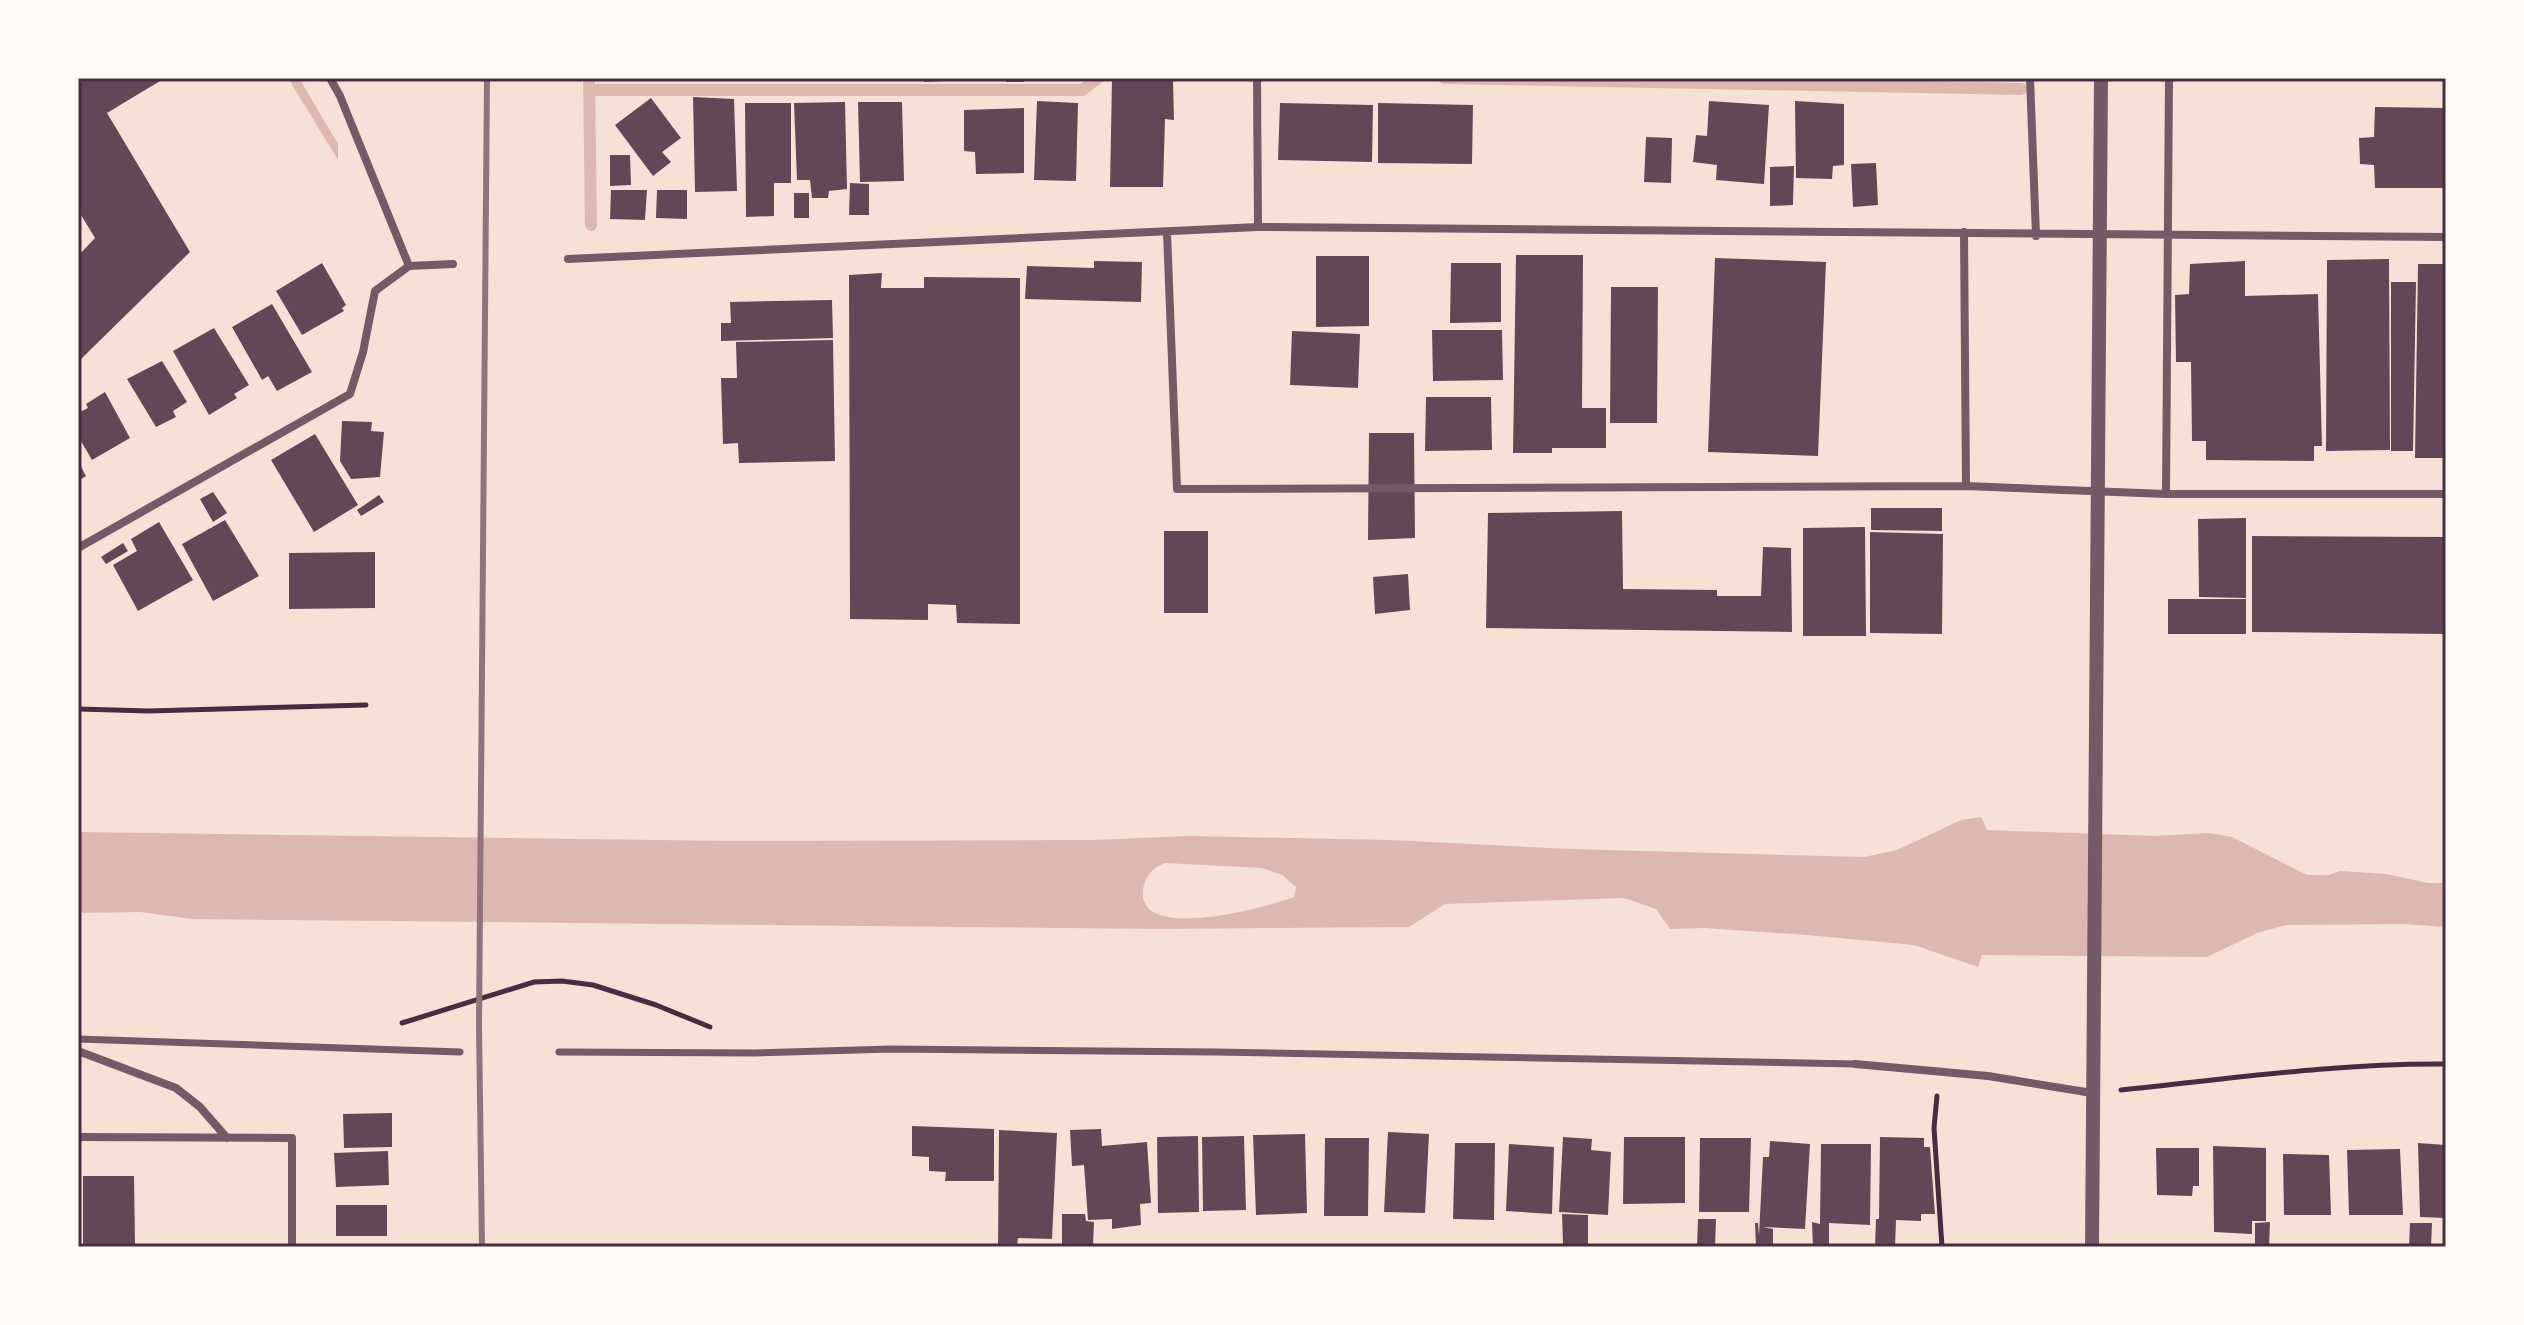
<svg xmlns="http://www.w3.org/2000/svg" width="2524" height="1325" font-family="'Golos Text',sans-serif">
  <rect width="100%" height="100%" fill="#f7e1d7"/>
  <path fill="#dcb8b0" fill-rule="evenodd" d="M288,78H299L338,144V160Z
    M1981,817L1987,830L2156,836L2210,833L2232,837L2307,875H2328L2340,871L2386,874L2428,883H2446V927L2404,924L2286,925L2257,933L2207,957L1982,955L1978,967L1914,945L1807,935L1705,928L1670,929L1656,909L1624,898L1445,904L1409,927L1160,929L193,919L140,912L78,913V832L734,841L1092,840L1189,836L1390,840L1570,849L1864,857L1897,850L1961,820ZM1165,863L1262,868L1282,875L1296,887L1294,897C1270,906 1137,944 1143,890C1145,876 1152,868 1165,863Z"/>
  <g fill="none" stroke-linecap="round" stroke-linejoin="round">
    <path stroke="#dcb8b0" stroke-width="12" d="M589,78L591,225
      M1444,78L2021,89
      M597,90H1082L1098,78"/>
  </g>
  <path fill="#644757" d="M78,78H165L107,113L190,252L78,362V256L95,238L78,210Z
    M924,78H942V81L924,82Z
    M1006,78H1024V82H1006Z
    M1112,79L1173,80L1174,120L1165,119L1163,187H1110Z
    M693,97L734,99L737,191L695,192Z
    M651,98L681,138L662,152L671,162L653,176L615,125Z
    M1037,101L1078,103L1076,181L1034,180Z
    M1709,101L1769,105L1764,184L1716,180L1717,165L1693,162L1696,135L1707,136Z
    M1795,101L1844,104V165L1833,166L1832,179L1796,178Z
    M845,102L847,189L829,191L828,198H812L810,180H797L794,103Z
    M858,102H902L904,181L860,182Z
    M745,103H791V183H774V216L746,217Z
    M1280,103L1373,105L1372,162L1278,160Z
    M1378,103L1473,105L1472,164L1378,163Z
    M2375,107L2446,108V188H2375L2374,165L2360,164L2359,138L2374,137Z
    M1024,108V173L976,174L975,152L964,151V110Z
    M1646,137L1672,138L1671,183L1644,182Z
    M610,155H630L631,185L610,186Z
    M1876,163L1878,205L1853,207L1851,164Z
    M1794,166L1793,205L1770,206V167Z
    M850,183L869,184V215H849Z
    M611,190H647L645,220L610,219Z
    M657,190H687V219L656,218Z
    M794,193H809V218H794Z
    M1516,255H1583L1582,408H1606V448H1552V453H1513Z
    M1316,256H1369V326L1316,327Z
    M1715,258L1826,262L1818,456L1708,452Z
    M2389,259L2390,450L2326,451L2327,260Z
    M1094,261L1142,262L1141,302L1025,299L1027,266L1094,268Z
    M2245,261V296L2318,294L2322,446H2314V461L2206,460V441H2192L2191,362H2176L2175,295L2189,294L2190,264Z
    M322,263L346,305L342,308L344,311L302,335L276,291Z
    M1451,263H1501V322L1450,323Z
    M2418,264H2446V458H2415Z
    M882,273L881,288H924V277L1020,278V624L957,623L956,605L928,604V620L850,619L849,275Z
    M2391,282H2416L2413,451H2391Z
    M1611,287H1658L1657,423H1610Z
    M832,300L833,338L721,341V323H731L730,302Z
    M272,304L312,372L277,391L268,376L262,380L232,327Z
    M214,328L249,385L234,394L237,398L209,415L173,351Z
    M1432,330H1502L1503,380L1433,381Z
    M1292,331L1360,334L1358,388L1290,385Z
    M833,340L835,461L739,463L738,443L723,444L721,378H737L736,342Z
    M162,361L187,402L173,411L176,417L156,427L127,379Z
    M105,392L130,438L92,460L78,436V413L88,408L86,404Z
    M1426,397H1491L1492,450L1425,451Z
    M342,421L372,422L371,431L384,432L380,477L351,479L340,461Z
    M1369,433H1414L1415,538L1368,540Z
    M315,434L358,505L314,532L271,460Z
    M78,461L86,476L78,481Z
    M213,492L227,513L213,522L200,499Z
    M379,495L384,502L361,516L357,510Z
    M1871,508H1942V531L1871,530Z
    M1622,511L1623,589L1717,590V596H1761L1763,547L1791,548L1792,632L1486,628L1488,513Z
    M2246,518V598L2199,597L2198,519Z
    M225,520L259,576L213,601L182,544Z
    M159,522L193,580L138,611L113,565L137,551L131,539Z
    M1865,527L1866,636H1803V528Z
    M1164,531H1208V613H1164Z
    M1870,532L1943,534L1942,634L1870,633Z
    M2252,536L2446,537V634L2252,632Z
    M123,543L128,551L106,564L101,557Z
    M375,552V608L289,609V553Z
    M1408,574L1410,610L1375,614L1373,577Z
    M2168,599H2246V634H2168Z
    M392,1113V1147L344,1148L343,1114Z
    M912,1126L994,1129V1181H945L946,1172L929,1171V1157L912,1156Z
    M1101,1129L1102,1146L1147,1142L1151,1203L1140,1204L1141,1225L1112,1229V1219L1088,1220L1084,1165L1072,1166L1070,1130Z
    M999,1130L1057,1133L1052,1239L1018,1238L1017,1247H998Z
    M1388,1132L1429,1134L1425,1213L1384,1212Z
    M1305,1134L1307,1213L1256,1215L1253,1135Z
    M1198,1136L1199,1212L1158,1213L1157,1137Z
    M1244,1136L1246,1210L1203,1211L1202,1137Z
    M1563,1137L1592,1139L1591,1150L1611,1152L1608,1215L1559,1212Z
    M1624,1137H1685V1203L1623,1204Z
    M1880,1137L1924,1138V1147H1930L1935,1214H1921V1221L1896,1220L1895,1247H1875L1876,1219H1879Z
    M1325,1138H1369L1368,1216H1324Z
    M1700,1138H1751L1749,1212H1699Z
    M1770,1141L1810,1144L1805,1229L1763,1227L1773,1229V1247H1756L1755,1223H1758L1759,1235L1763,1157H1769Z
    M1455,1143H1495L1494,1220L1453,1219Z
    M2418,1143L2446,1145V1218L2420,1217Z
    M1509,1144L1554,1147L1552,1214L1506,1211Z
    M1821,1144H1871L1870,1225L1829,1223V1247H1813L1812,1222L1820,1224Z
    M2213,1146L2266,1148V1221H2252V1234L2214,1232Z
    M2156,1148H2199V1186H2193L2192,1196L2157,1195Z
    M2400,1149L2403,1215H2349L2347,1150Z
    M388,1151L389,1185L336,1187L334,1153Z
    M2283,1154L2329,1155L2331,1215H2284Z
    M83,1176H134L135,1244H83Z
    M336,1205H387V1236H336Z
    M1062,1214H1085L1086,1221L1094,1222L1093,1246H1062Z
    M1562,1214L1588,1215V1245L1563,1244Z
    M1698,1219H1716L1715,1247H1697Z
    M2270,1222L2269,1247H2255V1223Z
    M2410,1223H2432L2431,1247H2409Z"/>
  <g fill="none" stroke-linecap="round" stroke-linejoin="round">
    <path stroke="#4a2c40" stroke-width="5" d="M78,709L149,711L366,705
      M402,1023L534,982L562,981L593,985L656,1005L710,1027
      M2121,1090C2229,1079 2337,1063 2446,1064
      M1937,1096L1934,1128L1942,1247"/>
    <path stroke="#755966" stroke-width="7" d="M78,1039L460,1052
      M559,1052L755,1053L891,1049L1216,1052L1855,1064"/>
    <path stroke="#755966" stroke-width="8" d="M1257,78L1258,227
      M2030,78L2036,236
      M1167,232L1177,489L1966,486L2166,494H2446
      M1964,232L1966,486
      M568,259L1258,227L2446,237
      M409,266L453,264
      M2166,494L2169,78
      M78,548L350,394L363,352L375,291L409,266L340,96L330,78
      M78,1051L176,1088L200,1107L227,1138
      M1855,1064L1988,1076L2092,1093
      M78,1137L292,1138V1247"/>
    <path stroke="#755966" stroke-width="14" d="M2092,1247L2101,78"/>
    <path stroke="#8f747c" stroke-width="6" d="M482,1247L479,1025L487,78"/>
  </g>
  <rect width="2524" height="1325" fill="none" stroke="#fffaf5" stroke-width="160"/>
  <rect x="80" y="80" width="2364" height="1165" fill="none" stroke="#4a2c40" stroke-width="3"/>
</svg>
